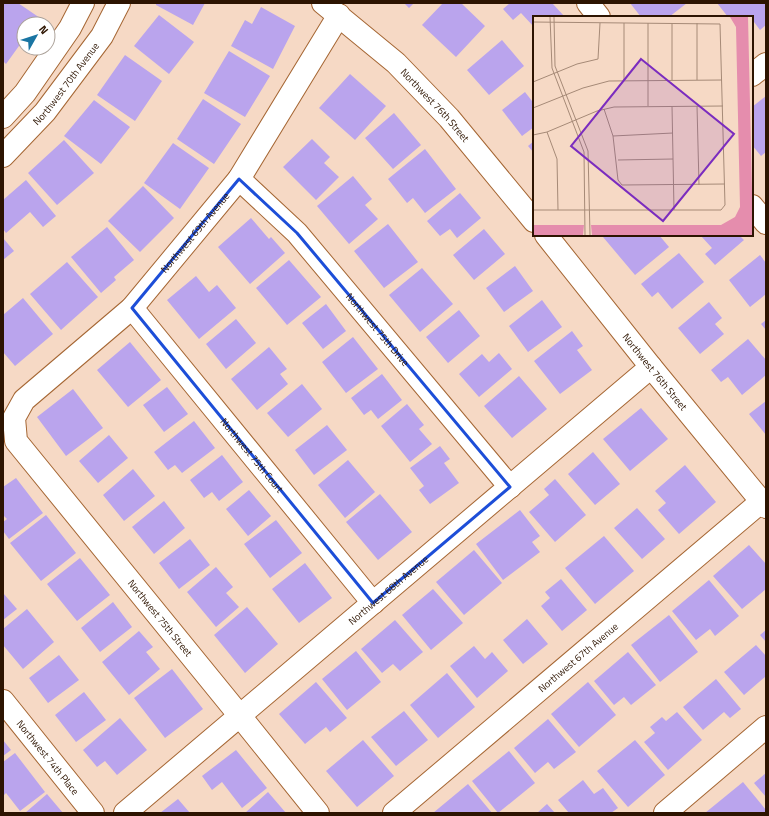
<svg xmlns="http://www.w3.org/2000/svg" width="769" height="816" font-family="'Titillium Web',sans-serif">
  <rect width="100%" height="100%" fill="#f6d9c5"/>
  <path fill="#baa4ed" d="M3,3H18L40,18L35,24H24V39L6,64L3,61Z
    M156,3H205L193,25L156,5Z
    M404,3H414L409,8Z
    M443,3H461L485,26L456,57L422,25Z
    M510,3H552L565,17H534V27L521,13L513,20L503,9Z
    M630,3H687L669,17H641Z
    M717,3H766V25L760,30L754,22L752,24V17H728Z
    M261,7L295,26L273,69L231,46L245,20L252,24Z
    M159,15L194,42L169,74L134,46Z
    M502,40L524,66L489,95L467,70Z
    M229,51L270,76L245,117L204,93Z
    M125,55L162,81L135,121L97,95Z
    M350,74L386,106L355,140L319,108Z
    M525,92L532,101L534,99V127L522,136L502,110Z
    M766,96V152L761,156L752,145V107Z
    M203,99L241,124L214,164L177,139Z
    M94,100L130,127L101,164L64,136Z
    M394,113L421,145L393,169L365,138Z
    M312,139L330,157L324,163L339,177L316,200L283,167Z
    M64,140L94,173L57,205L28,173Z
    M534,141V153L528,146Z
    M173,143L209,168L180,209L144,183Z
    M425,149L456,189L425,213L413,198L407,203L388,179Z
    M353,176L372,199L365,205L378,219L349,244L317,206Z
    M26,180L56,216L43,227L30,212L6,233L3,229V200Z
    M143,186L174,218L140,252L108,221Z
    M460,193L481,218L457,238L450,229L440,236L427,221Z
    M251,218L269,239L271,237L285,253L250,284L218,247Z
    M388,224L418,262L384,288L354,251Z
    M107,227L134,260L114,277L116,280L101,293L71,257Z
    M484,229L505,254L474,280L453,255Z
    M606,235H659L669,247L635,275L603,237Z
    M702,235H739L744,240L715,265L705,254L712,248L701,236Z
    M3,238L14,251L3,260Z
    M679,253L704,282L672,309L658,292L652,297L641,284Z
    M760,255L766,263V294L750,307L729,280Z
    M289,260L321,297L287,325L256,288Z
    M67,262L98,297L61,330L30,294Z
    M515,266L533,291L504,312L486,288Z
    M422,268L453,304L420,332L389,295Z
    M196,276L209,292L217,285L236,308L199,339L167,300Z
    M23,298L53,334L15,366L3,352V315Z
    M542,300L562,327L528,352L509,326Z
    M709,302L722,318L715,324L724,334L700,354L678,328Z
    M326,304L346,331L323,349L302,323Z
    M459,310L480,336L448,363L426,337Z
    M236,319L256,343L226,369L206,344Z
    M766,320V330L761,324Z
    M572,331L583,346L577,350L592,370L560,394L534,361Z
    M353,337L378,369L346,393L322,362Z
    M748,339L766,360V375L742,395L728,377L721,382L711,370Z
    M130,342L161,380L128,407L97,370Z
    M269,347L287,369L280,374L288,384L257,410L231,379Z
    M499,353L512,369L479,397L459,374L482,354L489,362Z
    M382,374L402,400L378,419L371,410L364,415L351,398Z
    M519,376L547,409L512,438L484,406Z
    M302,384L322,409L288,437L267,413Z
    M167,387L188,414L164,432L143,405Z
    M73,389L103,428L66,456L37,417Z
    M766,401V435L749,414Z
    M407,404L424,425L419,429L432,444L410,462L381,426Z
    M641,408L668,439L630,471L603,439Z
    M194,421L215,448L182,473L175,465L168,470L154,452Z
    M327,425L347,450L314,475L295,450Z
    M109,435L128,458L98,483L79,461Z
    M440,446L450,459L444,463L459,483L430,504L419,490L424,486L410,468Z
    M593,452L620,484L595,505L568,474Z
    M222,455L243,482L219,501L212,492L204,498L190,480Z
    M348,460L375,492L345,518L318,485Z
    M685,465L716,502L679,534L658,510L666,503L655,491Z
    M133,469L155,496L124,521L103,495Z
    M16,478L43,513L9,539L3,531V522L7,519L3,515V487Z
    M555,479L586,515L555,542L529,512L549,495L544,489Z
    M249,490L271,516L248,536L226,509Z
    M380,494L412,532L378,560L346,522Z
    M164,501L185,528L154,554L132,527Z
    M637,508L665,539L642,559L614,528Z
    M520,510L540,536L532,542L540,552L503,580L476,544Z
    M46,515L76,553L41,581L10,543Z
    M276,520L302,553L270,578L244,544Z
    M604,536L634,571L595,604L565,568Z
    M190,539L210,565L179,589L159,563Z
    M749,545L766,564V589L742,609L713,576Z
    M474,550L502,583L464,615L436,582Z
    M80,558L110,595L77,621L47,584Z
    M305,563L332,598L299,623L272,589Z
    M216,567L233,587L226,593L239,607L216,627L187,592Z
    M561,579L587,610L562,631L541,606L550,598L545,592Z
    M709,580L739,616L715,636L710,629L696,640L672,611Z
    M433,589L463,623L431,650L402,615Z
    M3,593L17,609L3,620Z
    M113,602L132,627L100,652L81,628Z
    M247,607L278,644L245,673L214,635Z
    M27,609L54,642L23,669L3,645V629Z
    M669,615L698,652L660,682L631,645Z
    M527,619L548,644L523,664L503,640Z
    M395,620L423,652L400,671L393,664L382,673L361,649Z
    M766,630V642L760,635Z
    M139,631L153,647L146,652L160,669L129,695L102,662Z
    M756,645L766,656V678L765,677L744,695L724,672Z
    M474,646L485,659L492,652L508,671L477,698L450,666Z
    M356,651L381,682L347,710L322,679Z
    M628,652L656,685L631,705L624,697L614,705L594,681Z
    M59,655L79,680L48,703L29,678Z
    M172,669L203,709L165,738L134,698Z
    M447,673L475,707L438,738L410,705Z
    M716,679L741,709L730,718L724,712L703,730L683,707Z
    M316,682L347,718L330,732L326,727L305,744L279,714Z
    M588,682L616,715L579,747L551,714Z
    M84,692L106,720L76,742L55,715Z
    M404,711L428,740L396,766L371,737Z
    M677,712L702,740L668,770L644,742L655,733L650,727L662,717L666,721Z
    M120,718L147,750L117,775L105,761L97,767L83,750Z
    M548,719L576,752L554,769L548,762L535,773L514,748Z
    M3,740L11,750L3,756Z
    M363,740L394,776L357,807L326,771Z
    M635,740L665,775L628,807L597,771Z
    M236,750L267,788L242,808L222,782L212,790L202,776Z
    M509,751L535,783L498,813L472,781Z
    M15,753L45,792L20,811L6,793L3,796V762Z
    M766,773V797L754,783Z
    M583,780L594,794L603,788L618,808L611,813H569L558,800Z
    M743,782L766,810V813H705Z
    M468,784L492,813H433Z
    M268,792L286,813H245Z
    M47,794L63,813H25Z
    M178,799L190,813H160Z
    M547,804L555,813H537Z"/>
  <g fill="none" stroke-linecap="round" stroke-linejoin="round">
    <g stroke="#a56633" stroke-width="24">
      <g id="minor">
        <path id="s1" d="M323,3L396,63L449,118L534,221"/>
        <path d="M588,3L599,17"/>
        <path d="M752,75L766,64"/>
        <path d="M3,117L25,93L70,28L83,3"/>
        <path id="s2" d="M3,156L45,112L102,36L119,3"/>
        <path id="s3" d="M239,179L297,233L510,487"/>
        <path d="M752,206L766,223"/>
        <path id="s4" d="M546,235L651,367L766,507"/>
        <path id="s5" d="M132,308L373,603"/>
        <path id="s6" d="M3,701L93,813"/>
        <path id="s7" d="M125,813L651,367"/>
        <path id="s8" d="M318,813L240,716L16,441L14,418L24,400L132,308L239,179L339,15"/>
        <path id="s9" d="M394,813L762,501"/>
        <path d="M665,813L766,727"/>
      </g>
    </g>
    <use href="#minor" stroke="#fff" stroke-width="22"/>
  </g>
  <path fill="none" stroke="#1d4ed8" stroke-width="3" stroke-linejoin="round" d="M239,179L297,233L510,487L373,603L132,308Z"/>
  <g text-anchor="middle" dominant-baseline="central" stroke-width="3" stroke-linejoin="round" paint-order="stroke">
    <g font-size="10" fill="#2d1401" stroke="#fff">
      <text stroke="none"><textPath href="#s2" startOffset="96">Northwest 70th Avenue</textPath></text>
      <text stroke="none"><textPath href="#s1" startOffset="152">Northwest 76th Street</textPath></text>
      <text stroke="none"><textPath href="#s8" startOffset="763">Northwest 69th Avenue</textPath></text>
      <text stroke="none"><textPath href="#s3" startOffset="205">Northwest 75th Drive</textPath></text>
      <text stroke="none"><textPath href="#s4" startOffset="175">Northwest 76th Street</textPath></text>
      <text stroke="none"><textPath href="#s5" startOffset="190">Northwest 75th Court</textPath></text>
      <text stroke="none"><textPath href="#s7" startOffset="345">Northwest 68th Avenue</textPath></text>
      <text transform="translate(160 618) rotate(51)">Northwest 75th Street</text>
      <text stroke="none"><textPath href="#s9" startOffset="241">Northwest 67th Avenue</textPath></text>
      <text stroke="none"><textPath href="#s6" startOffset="72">Northwest 74th Place</textPath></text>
    </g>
  </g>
  <g transform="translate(533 16)">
    <rect width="220" height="220" fill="#f6d9c5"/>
    <path d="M197,1H215L220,219H59L58,209H188L202,201L207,191L203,11ZM0,209H51L50,219H0Z" fill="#e58dad"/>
    <path fill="none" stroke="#a68a77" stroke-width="1" d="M17,1L19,52L51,136L52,219M21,1L22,50L55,135L57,219M0,6L187,8L192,189L188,194H0M139,7V64M91,64V7M164,64V7M0,66L44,48L65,43L67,7M115,90V7M139,90L141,194M164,90L166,169M0,92L50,72L76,65L189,64M71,93L80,120L85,164L89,169L192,168M14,116L24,143L25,194M0,119L14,116L64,95L81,91L190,90M80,120L140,117M85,144L140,143"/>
    <path fill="#7b2cbf" fill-opacity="0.15" stroke="#7b2cbf" stroke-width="2" d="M108,43L201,118L130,205L38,130Z"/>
    <rect width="220" height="220" fill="none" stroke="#2d1401" stroke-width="2"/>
  </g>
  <rect width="769" height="816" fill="none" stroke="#2d1401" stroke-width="8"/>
  <g transform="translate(36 36) rotate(51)"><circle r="19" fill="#ffffff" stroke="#aba199"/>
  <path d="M0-3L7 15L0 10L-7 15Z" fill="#1a75a3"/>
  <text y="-6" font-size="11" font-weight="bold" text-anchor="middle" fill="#2d1401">N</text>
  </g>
</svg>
